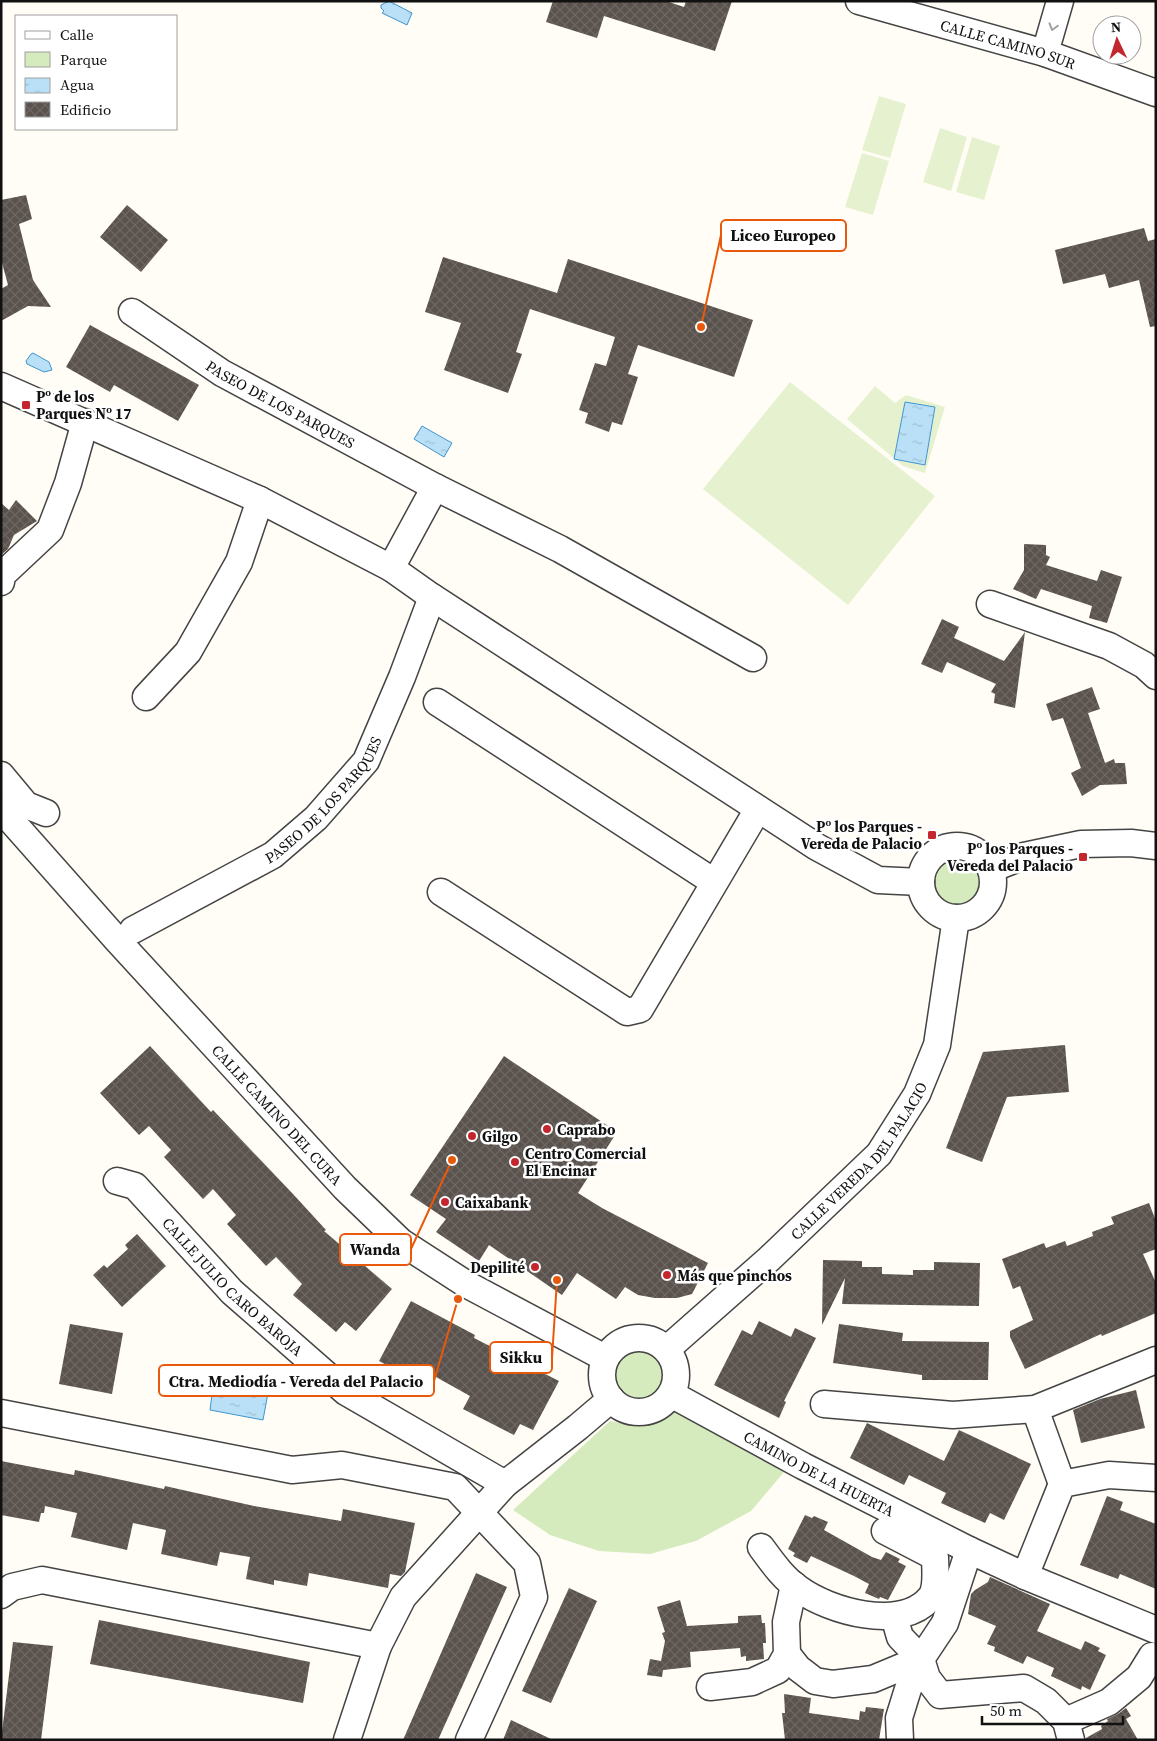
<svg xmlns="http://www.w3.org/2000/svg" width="1157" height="1741" font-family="'Source Serif 4',serif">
  <defs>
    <pattern id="water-ripples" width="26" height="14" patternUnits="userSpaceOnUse" patternTransform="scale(1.25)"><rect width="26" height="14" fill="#b9e0f7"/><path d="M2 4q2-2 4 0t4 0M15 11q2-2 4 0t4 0" fill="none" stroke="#9ebfd3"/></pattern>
    <pattern id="building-cross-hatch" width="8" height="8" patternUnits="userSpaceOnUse" patternTransform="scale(1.25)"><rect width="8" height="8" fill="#5a524d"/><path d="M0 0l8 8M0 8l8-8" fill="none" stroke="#6d6662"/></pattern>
  </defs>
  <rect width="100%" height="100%" fill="#fffdf5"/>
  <path fill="#d5ebbd" d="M935 881a25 25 0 1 1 50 0a25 25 0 1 1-50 0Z
    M612 1375a25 25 0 1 1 50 0a25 25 0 1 1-50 0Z
    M675,1412L784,1472L751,1511L696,1541L650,1554L599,1551L550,1535L513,1510L610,1421L625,1424H654Z"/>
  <path fill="#e6f2cf" d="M879,96L906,104L890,158L862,150Z
    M940,128L967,137L951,191L923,182Z
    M972,137L1000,146L984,200L956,192Z
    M862,153L889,161L873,215L845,207Z
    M790,382L935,496L848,605L703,489Z
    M875,386L895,403L906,395L945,407L925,473L903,466L847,419Z"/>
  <path fill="url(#water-ripples)" stroke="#3f96cf" d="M389,1L412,13L407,25L382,13L384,11L381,8V5Z
    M33,353L49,362L52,370L44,372L27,364L26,361L31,354Z
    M905,402L935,407L925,465L894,459Z
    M422,426L452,443L444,457L414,439Z
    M229,1370L235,1374L239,1387L268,1393L263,1420L210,1410L214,1379L220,1371Z"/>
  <path fill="url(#building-cross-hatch)" d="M553,1H666L684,7L686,1H732L715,51L604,16L597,38L546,22Z
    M26,195L32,219L19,224L33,280L51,307L28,306L1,321V289L8,285L1,259V200Z
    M127,205L168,240L141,272L100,237Z
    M1144,228L1148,241L1156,239V326L1150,327L1139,280L1109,288L1105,274L1063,284L1055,250Z
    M443,257L557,293L568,259L753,320L734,377L638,345L628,374L638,377L622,425L612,422L609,432L585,423L588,413L579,410L595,363L606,366L615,337L530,309L516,352L522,354L508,393L444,370L461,323L425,312Z
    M90,325L199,385L178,421L114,385L110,392L66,367Z
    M16,500L37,521L14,535L8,549L1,555V503L9,510Z
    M1024,544L1046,545V555L1050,557L1046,565L1097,581L1101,570L1122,577L1107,623L1089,618L1092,606L1041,589L1036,599L1013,589L1024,570Z
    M942,619L959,627L954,638L1004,661L1025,632L1015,708L994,703L995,694L991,692L996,684L947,662L942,673L921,664Z
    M1092,687L1100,709L1088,713L1105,763L1114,759L1115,763H1125L1127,784L1100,785L1082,796L1071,773L1081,768L1063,718L1052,721L1046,704Z
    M1065,1045L1069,1092L1007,1097L982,1162L946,1148L983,1052Z
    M150,1046L211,1112L213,1110L293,1194L326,1230L324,1231L392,1289L356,1331L345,1322L336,1332L293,1295L302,1284L276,1257L266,1266L227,1224L236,1215L213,1189L203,1199L164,1157L171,1150L149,1126L139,1135L100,1093Z
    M504,1056L617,1132L578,1193L602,1208L708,1263L692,1294L677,1298H655L638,1295L625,1287L616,1299L577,1273L562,1295L489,1245L479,1261L436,1232L446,1219L410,1195Z
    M1149,1203L1156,1221V1249L1143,1254L1156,1283V1313L1102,1336L1101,1334L1025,1369L1010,1337V1331L1033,1320L1020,1286L1013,1289L1002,1259L1044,1243L1046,1248L1065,1241L1067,1246L1093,1236L1092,1232L1114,1224L1111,1217Z
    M137,1234L166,1266L122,1307L93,1275L104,1265L107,1268L128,1249L125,1245Z
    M823,1260L862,1261V1267H882V1274L913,1275V1270H934V1262L980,1263L979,1306L842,1304L845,1278L822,1325Z
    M411,1301L475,1335L474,1338L559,1381L533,1430L520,1424L514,1435L463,1409L470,1396L436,1377L429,1388L379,1361Z
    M759,1321L791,1337L795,1328L816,1338L784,1401L786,1402L779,1418L714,1385L742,1330L752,1335Z
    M70,1324L123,1333L112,1394L59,1384Z
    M839,1324L903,1333L902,1341L989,1342L988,1380H922V1375L833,1363Z
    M1136,1390L1145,1428L1081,1443L1073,1410L1100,1399Z
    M867,1423L944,1461L959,1430L1031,1464L1004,1520L990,1513L985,1523L941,1503L946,1493L909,1475L904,1485L850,1458Z
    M1,1461L74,1475L75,1470L164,1489L165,1486L254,1506L341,1521L343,1509L415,1523L405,1572L401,1576L390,1574L388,1588L309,1573L307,1586L274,1580V1585L246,1579L250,1557L220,1552L217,1566L161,1554L166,1530L133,1523L127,1550L71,1537L77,1513L45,1506L44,1513H41L39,1522L1,1515Z
    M1107,1496L1123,1502L1120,1510L1156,1524V1589L1120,1574L1118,1579L1080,1565Z
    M805,1515L812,1518L814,1516L828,1522L824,1530L872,1557L881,1560L886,1552L900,1559L898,1562L906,1566L888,1600L880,1597L879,1599L865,1593L869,1584L854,1576L811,1556L807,1563L793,1556L795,1553L788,1549Z
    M476,1573L507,1587L438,1740H403Z
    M990,1577L1050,1604L1037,1631L1081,1650L1085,1641L1100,1648L1098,1651L1106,1655L1090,1690L1082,1686L1081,1690L1051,1676L1054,1668L1027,1656L1023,1664L994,1651L995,1647L987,1644L996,1626L968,1614L971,1594L975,1590L988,1582Z
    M569,1588L597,1601L551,1703L522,1691Z
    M680,1600L687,1626L738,1623V1616L761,1615L762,1623H765L766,1643H763L764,1659L746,1661V1656L741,1657L740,1648L690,1652L691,1667L663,1670L662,1677L647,1675L650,1659L661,1661L665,1641L662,1633L665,1632L657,1607Z
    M99,1620L310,1662L303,1703L90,1664Z
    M13,1642L53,1646L41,1740H1Z
    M784,1694L811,1698L809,1713L859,1720L860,1711L865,1712L866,1707L884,1709L879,1740H785L782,1713H785Z
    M1126,1708L1131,1716L1126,1719L1138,1740H1086V1738L1102,1729L1101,1726L1108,1721L1107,1719L1118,1714Z
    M511,1720L553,1740H503Z"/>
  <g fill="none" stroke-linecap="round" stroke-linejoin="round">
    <g stroke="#444" stroke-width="29">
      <g id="minor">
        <path id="s1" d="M859,1L1045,53L1156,93"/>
        <path d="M1045,53L1060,1"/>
        <path id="s2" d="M132,312L222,373L435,487L560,549L753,658"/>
        <path d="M1,386L260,500L391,568L432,597L817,847L878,880L921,882"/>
        <path d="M391,568L435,487"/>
        <path d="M1,582L2,575L50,530L68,483L85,422"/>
        <path d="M990,604L1109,646L1144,665L1156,676"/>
        <path d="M146,697L188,652L239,562L260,500"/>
        <path d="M437,702L714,882"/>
        <path d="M1,775L26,805L46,813"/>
        <path id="s3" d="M1,809L117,940L345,1188L401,1242L466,1284L605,1358"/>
        <circle cx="957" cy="882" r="36"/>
        <path d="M991,869L1024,856L1081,844L1131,843L1156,846"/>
        <path d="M441,892L627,1012L640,1009L758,809"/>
        <path id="s4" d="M133,930L273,855L316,818L366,761L402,677L432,597"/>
        <path id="s5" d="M117,1181L135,1186L232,1292L346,1392L505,1484"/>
        <circle cx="639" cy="1375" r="37"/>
        <path id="s6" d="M667,1349L769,1259L879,1154L917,1094L937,1045L956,918"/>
        <path id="s7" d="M671,1394L803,1466L969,1550L1025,1576L1156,1630"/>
        <path d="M824,1404L953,1415L1035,1409L1156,1360"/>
        <path d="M1035,1409L1062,1484"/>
        <path d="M1,1413L292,1470L342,1465L455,1487L527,1563L534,1597L469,1740"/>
        <path d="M761,1547C772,1562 783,1578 799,1589C829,1611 901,1632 930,1598C938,1589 935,1568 935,1557L885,1531"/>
        <path d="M1025,1576L1062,1484L1109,1475L1156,1478"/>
        <path d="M1,1595L12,1587L42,1580L378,1646"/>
        <path d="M894,1616L900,1637L921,1659L927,1678L940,1695L1024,1688L1046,1701L1066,1721L1071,1740"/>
        <path d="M787,1654L798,1668L815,1681L833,1684L873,1679L921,1659"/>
        <path d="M710,1687L752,1682L778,1670L787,1654L786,1622L794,1585"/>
        <path d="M1066,1721L1109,1702L1139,1677L1152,1656"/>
        <path d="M347,1740L378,1646L403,1597L505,1484L578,1427L611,1399"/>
        <path d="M900,1740L899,1718L908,1689L921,1659L945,1623L969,1550"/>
      </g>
    </g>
    <use href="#minor" stroke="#fff" stroke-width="26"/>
  </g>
  <defs><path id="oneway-chevron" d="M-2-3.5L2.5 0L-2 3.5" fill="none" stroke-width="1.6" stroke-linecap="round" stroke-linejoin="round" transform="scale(1.25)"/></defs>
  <use stroke="#a0a0a0" href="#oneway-chevron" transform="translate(1053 27) rotate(106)"/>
  <g fill="#c4262e" stroke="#fff" stroke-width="2">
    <rect x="21" y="400" width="10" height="10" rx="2.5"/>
    <rect x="927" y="830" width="10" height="10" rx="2.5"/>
    <rect x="1078" y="852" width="10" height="10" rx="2.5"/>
    <circle cx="547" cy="1129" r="5"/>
    <circle cx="472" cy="1136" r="5"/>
    <circle cx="515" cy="1162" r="5"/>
    <circle cx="445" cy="1202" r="5"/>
    <circle cx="535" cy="1267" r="5"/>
    <circle cx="667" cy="1275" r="5"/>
  </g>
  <g text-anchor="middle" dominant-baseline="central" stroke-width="5" stroke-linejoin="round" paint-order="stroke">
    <g font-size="15" fill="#111" stroke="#fff">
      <text stroke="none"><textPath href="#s1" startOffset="155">CALLE CAMINO SUR</textPath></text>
      <text stroke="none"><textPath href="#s2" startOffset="175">PASEO DE LOS PARQUES</textPath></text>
      <text stroke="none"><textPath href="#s4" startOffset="234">PASEO DE LOS PARQUES</textPath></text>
      <text stroke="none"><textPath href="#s3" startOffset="412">CALLE CAMINO DEL CURA</textPath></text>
      <text stroke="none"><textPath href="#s6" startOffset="270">CALLE VEREDA DEL PALACIO</textPath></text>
      <text stroke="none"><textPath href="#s5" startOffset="159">CALLE JULIO CARO BAROJA</textPath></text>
      <text stroke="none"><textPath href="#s7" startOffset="168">CAMINO DE LA HUERTA</textPath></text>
    </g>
    <g font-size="15" font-weight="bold" fill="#111" stroke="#fff" text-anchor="start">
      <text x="36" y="396">Pº de los<tspan x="36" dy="17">Parques Nº 17</tspan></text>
      <text x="922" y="826" text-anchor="end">Pº los Parques -<tspan x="922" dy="17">Vereda de Palacio</tspan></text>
      <text x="1073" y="848" text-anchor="end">Pº los Parques -<tspan x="1073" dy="17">Vereda del Palacio</tspan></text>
      <text x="557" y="1129">Caprabo</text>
      <text x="482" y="1136">Gilgo</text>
      <text x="525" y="1153">Centro Comercial<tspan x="525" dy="17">El Encinar</tspan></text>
      <text x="455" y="1202">Caixabank</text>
      <text x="525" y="1267" text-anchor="end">Depilité</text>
      <text x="677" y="1275">Más que pinchos</text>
    </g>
  </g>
  <path fill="none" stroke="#e8590c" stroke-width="2" d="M701 327L721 235M452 1160L411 1249M557 1280L552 1358M458 1299L434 1381"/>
  <g fill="#e8590c" stroke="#fff" stroke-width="2">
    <circle cx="701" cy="327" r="5"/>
    <circle cx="452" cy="1160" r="5"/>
    <circle cx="557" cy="1280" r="5"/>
    <circle cx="458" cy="1299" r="5"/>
  </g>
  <g fill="#fff" stroke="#e8590c" stroke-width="2">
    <rect x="721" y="220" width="125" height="31" rx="5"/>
    <rect x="340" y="1234" width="71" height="31" rx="5"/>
    <rect x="490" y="1342" width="62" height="31" rx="5"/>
    <rect x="159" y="1365" width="275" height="31" rx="5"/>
  </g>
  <g font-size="16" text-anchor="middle" font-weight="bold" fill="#111">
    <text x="783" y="241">Liceo Europeo</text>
    <text x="375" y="1255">Wanda</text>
    <text x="521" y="1363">Sikku</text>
    <text x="296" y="1387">Ctra. Mediodía - Vereda del Palacio</text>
  </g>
  <rect width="1157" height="1741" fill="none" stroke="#111111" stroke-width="5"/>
  <rect x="15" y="15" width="162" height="115" fill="#ffffff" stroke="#a0a0a0"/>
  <rect x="25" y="31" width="25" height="8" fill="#ffffff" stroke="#a0a0a0"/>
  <text x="60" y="40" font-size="15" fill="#111111">Calle</text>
  <rect x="25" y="52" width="25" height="15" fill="#d5ebbd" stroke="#a0a0a0"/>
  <text x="60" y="65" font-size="15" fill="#111111">Parque</text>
  <rect x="25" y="78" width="25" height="15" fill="url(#water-ripples)" stroke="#a0a0a0"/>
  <text x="60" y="90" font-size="15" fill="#111111">Agua</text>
  <rect x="25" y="102" width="25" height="15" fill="url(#building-cross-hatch)" stroke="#a0a0a0"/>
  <text x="60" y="115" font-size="15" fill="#111111">Edificio</text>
  <g transform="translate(1117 40) rotate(356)"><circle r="24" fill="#ffffff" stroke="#a0a0a0"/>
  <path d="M0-4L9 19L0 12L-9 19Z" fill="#c4262e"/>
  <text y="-8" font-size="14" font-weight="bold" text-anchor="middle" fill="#111111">N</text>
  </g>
  <path d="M982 1716v8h141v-8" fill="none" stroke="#111111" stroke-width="2.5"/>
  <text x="990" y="1716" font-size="15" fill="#111111" stroke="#ffffff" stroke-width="4" paint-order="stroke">50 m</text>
</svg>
